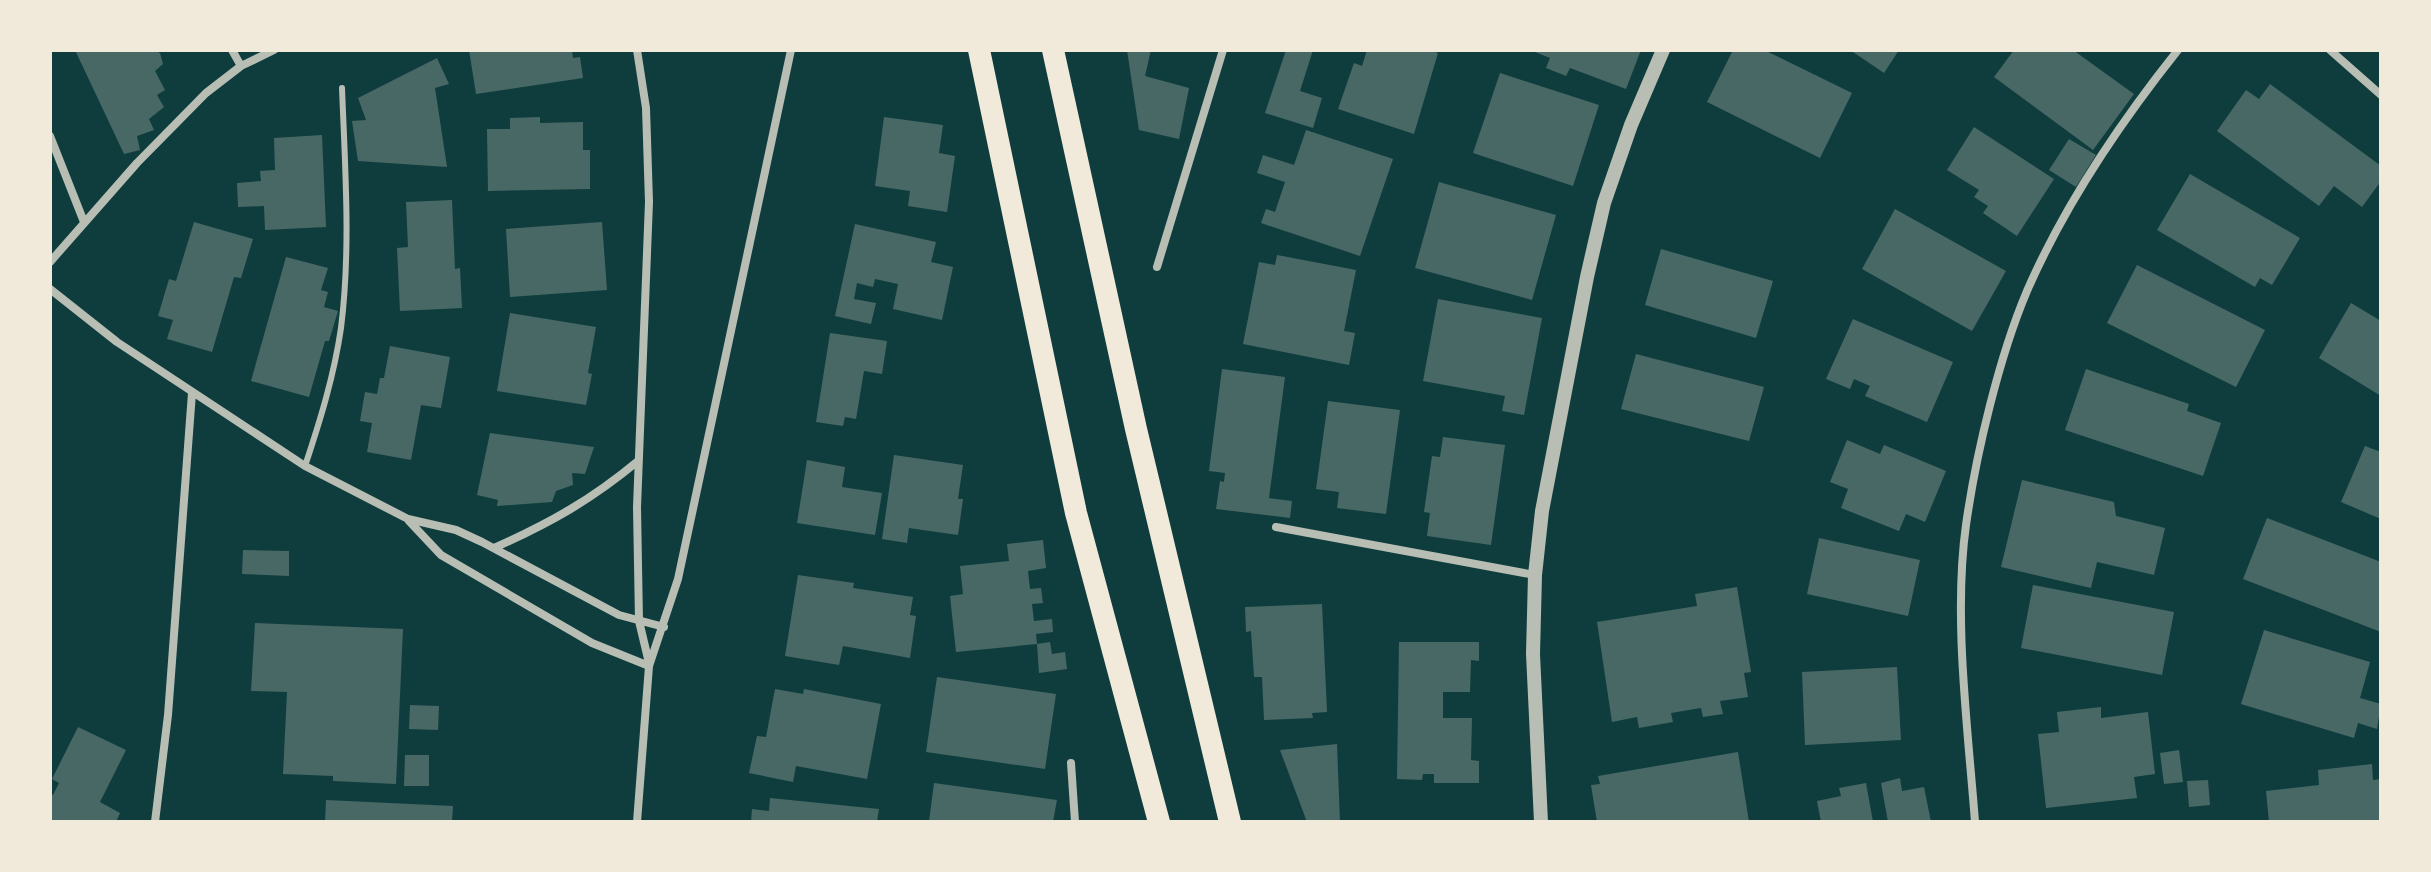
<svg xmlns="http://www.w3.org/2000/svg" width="2431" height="872" font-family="Arial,sans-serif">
  <rect width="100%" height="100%" fill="#0f3d3e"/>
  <path fill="#486865" d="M75,50H153L160,53L163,64L155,71L165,90L157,95L164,107L149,119L154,130L137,136L140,150L124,154Z
    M469,50H572L573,58L580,57L583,78L476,94Z
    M1127,50H1151L1145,76L1189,88L1179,139L1139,130Z
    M1286,50H1313L1300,91L1322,98L1313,128L1265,113Z
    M1367,50H1429L1438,53L1414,134L1338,109L1354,63L1362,66Z
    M1530,50H1641L1626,89L1570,68L1566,76L1546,68L1550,58Z
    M1733,50H1764L1852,93L1820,158L1707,102Z
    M1850,50H1899L1884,73Z
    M2014,50H2073L2134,94L2093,150L1994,77Z
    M437,58L449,84L435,88L447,167L358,161L352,121L366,120L358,98Z
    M1500,73L1599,105L1573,186L1473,153Z
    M2270,84L2381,166V181L2362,207L2334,186L2319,206L2217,131L2246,90L2259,99Z
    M540,117V123L583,122V150H590V189L488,191L487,129H510V118Z
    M884,117L943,125L939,153L955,156L947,212L908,206L910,191L875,186Z
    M1974,127L2054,179L2017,236L1983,213L1988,206L1974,197L1979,190L1947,170Z
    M1306,130L1393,159L1360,256L1261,223L1266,209L1275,212L1285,182L1257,173L1263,155L1294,165Z
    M322,135L326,227L265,230L264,206L238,207L237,183L261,181L260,171L275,170L274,138Z
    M2069,139L2096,155L2076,187L2049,170Z
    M2190,174L2300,238L2272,285L2260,278L2255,287L2157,230Z
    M1439,182L1556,215L1532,300L1415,268Z
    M452,200L455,269L460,268L462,308L400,311L397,248L408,247L406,202Z
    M1895,209L2006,271L1972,331L1862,269Z
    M194,222L253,239L241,278L234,277L212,352L167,339L173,320L158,316L169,279L176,281Z
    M602,222L607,290L510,297L506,229Z
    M855,224L936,242L931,262L953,267L942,320L893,309L898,284L875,279L873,287L857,283L854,299L876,303L871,324L835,316Z
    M1661,249L1773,281L1756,338L1645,305Z
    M1277,255L1356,270L1344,331L1355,333L1349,365L1243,344L1259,262L1275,265Z
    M286,257L328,268L321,290L328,292L324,307L338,311L329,341H325L309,397L251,381Z
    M2137,265L2265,330L2236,387L2107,323Z
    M1438,299L1542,318L1524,415L1502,411L1505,396L1423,381Z
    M2351,303L2381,321V396L2319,358Z
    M510,313L596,327L588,373L592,374L586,405L497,391Z
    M1853,319L1953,362L1927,422L1865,396L1870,386L1854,379L1850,389L1826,379Z
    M830,333L887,341L882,374L864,371L856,419L845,417L843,426L816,422Z
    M390,346L450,357L441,408L421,405L411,460L367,452L372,423L360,421L365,392L377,394L380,378H384Z
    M1636,354L1764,387L1749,441L1621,409Z
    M1222,369L1285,377L1269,498L1292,501L1290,518L1216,509L1220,481L1224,482L1225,473L1209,471Z
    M2086,369L2189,404L2187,411L2221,423L2203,476L2065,430Z
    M1328,401L1400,410L1386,514L1337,508L1339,492L1316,489Z
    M490,433L594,447L585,474L572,473L573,485L556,491L552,502L497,506L498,500L477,495Z
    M1443,437L1505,445L1491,545L1427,536L1430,513L1424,512L1432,456L1440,457Z
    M1847,440L1880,454L1884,445L1946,471L1925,522L1906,514L1899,531L1841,508L1848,489L1830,482Z
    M2365,446L2381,452V519L2341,502Z
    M894,455L963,465L958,499H963L958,535L909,528L907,543L882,539Z
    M807,460L845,467L842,487L882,493L875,535L797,523Z
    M2022,480L2114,502L2116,516L2165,528L2154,575L2097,562L2091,588L2001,567Z
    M2267,518L2381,562V632L2243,579Z
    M1819,538L1920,560L1908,616L1807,594Z
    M1043,540L1046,568L1028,571L1030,589L1041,588L1043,603L1032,604L1034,621L1052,619L1053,632L1036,634L1037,644L1050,642L1052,654L1065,652L1067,669L1039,673L1037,644L956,652L950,596L963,594L960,566L1009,561L1007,544Z
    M243,550L289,551V576L242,574Z
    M798,575L854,583L853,588L913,597L910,615L916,616L910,658L843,646L839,665L785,656Z
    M2033,585L2174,612L2162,675L2021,648Z
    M1737,587L1751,672L1744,673L1748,697L1720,701L1723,714L1703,717L1701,708L1671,713L1673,722L1639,728L1637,717L1612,722L1597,622L1697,606L1695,594Z
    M1322,604L1327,712L1312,713L1313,718L1264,720L1262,677H1254L1251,631L1246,632L1245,607Z
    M255,623L403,629L396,784L333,781V776L283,774L287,692L251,691Z
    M2264,630L2370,662L2360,698L2381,704L2377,729L2358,723L2354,738L2241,704Z
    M1399,642H1479V661L1471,660L1470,692H1443V718H1472L1471,760L1479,761V783H1434V774H1423L1422,780L1397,779Z
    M1897,667L1901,740L1805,745L1802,672Z
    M937,677L1056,694L1045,769L926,752Z
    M775,689L803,694L804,689L881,704L867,779L796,766L793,782L749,773L757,736L766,737Z
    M410,705L439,706L438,730L409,729Z
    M2101,707V718L2148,712L2155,774L2134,777L2137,798L2046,808L2038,734L2059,732L2057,712Z
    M78,727L126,750L100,802L120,813L116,822H50V794L53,795L59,783L52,779Z
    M1337,744L1340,822H1307L1280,750Z
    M2179,750L2183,782L2164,784L2160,753Z
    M1738,752L1749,822H1597L1591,785L1600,784L1598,776Z
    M405,755H429V786H404Z
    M2372,764L2373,780L2381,779V822H2269L2266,791L2319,785L2318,770Z
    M1900,778L1902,791L1924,787L1931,822H1888L1881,783Z
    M2208,780L2210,805L2189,807L2187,781Z
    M934,783L1057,800L1053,822H929Z
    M1866,783L1873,822H1821L1817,801L1841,796L1839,788Z
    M770,798L879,809L877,822H751L752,809L769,811Z
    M326,800L453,806L452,822H325Z"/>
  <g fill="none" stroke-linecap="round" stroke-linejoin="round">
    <path stroke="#b8beb3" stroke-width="6" d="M305,466C320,421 334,376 341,328C351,249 345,167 342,88"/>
    <path stroke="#b8beb3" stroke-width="8" d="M232,50L241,66
      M637,50L646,108L649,202L637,507L639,621L649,663
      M2330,50L2381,95
      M50,136L84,222
      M50,262L137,163L206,93L241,66L274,50
      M1157,267L1223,50
      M50,289L117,342L305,466L408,519L456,530L482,542L619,615L664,627
      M409,521L441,555L592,643L649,666
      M1276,527L1535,575
      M494,548C550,523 591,500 638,461
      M1071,763L1075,822
      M155,822L168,715L192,393
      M637,822L649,666L678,579L791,50
      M1975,822C1968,729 1953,617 1966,525C1976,454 1999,357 2027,291C2065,204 2119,124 2178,50"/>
    <path stroke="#b8beb3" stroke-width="14" d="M1541,822L1533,654L1535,575L1542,511L1587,277L1604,203L1631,125L1663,50"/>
    <path stroke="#f1e9da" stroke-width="22" d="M979,50L1076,513L1159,822
      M1053,50L1136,429L1230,822"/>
  </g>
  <rect width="2431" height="872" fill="none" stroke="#f1e9da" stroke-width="104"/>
</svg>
